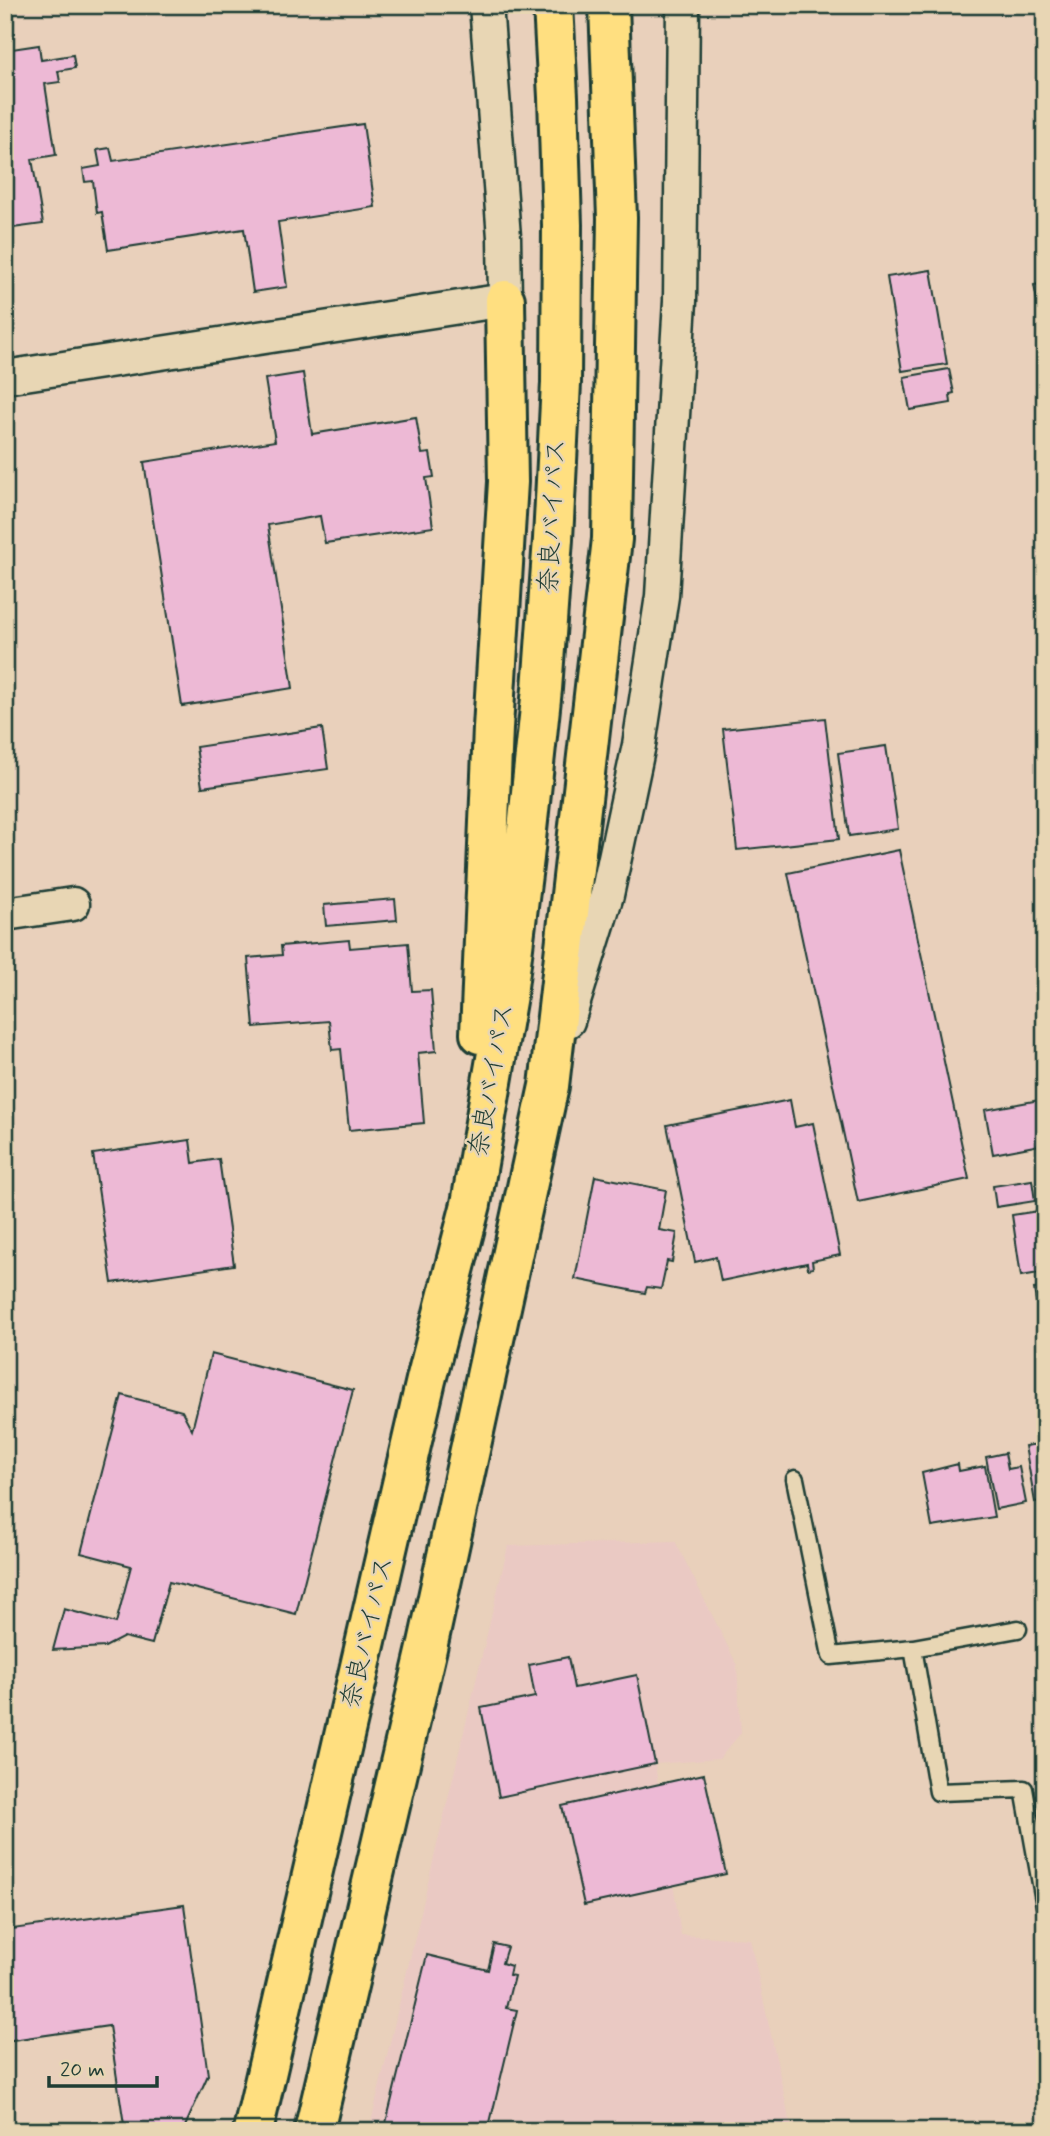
<svg xmlns="http://www.w3.org/2000/svg" width="1050" height="2136" font-family="Mynerve,'Klee One',sans-serif">
  <rect width="100%" height="100%" fill="#e9d0bb"/>
  <filter id="ink" filterUnits="userSpaceOnUse"><feTurbulence type="fractalNoise" baseFrequency=".0143" numOctaves="2"/><feDisplacementMap in="SourceGraphic" scale="14" xChannelSelector="R" yChannelSelector="G"/><feConvolveMatrix kernelMatrix="1 2 1 2 8 2 1 2 1" color-interpolation-filters="sRGB"/></filter>
  <g filter="url(#ink)">
    <path fill="#eac9c3" d="M675,1541L737,1665L741,1733L719,1759L655,1764L681,1935L750,1939L792,2131H369L508,1546Z"/>
    <path fill="#edb9d5" stroke="#1f3d34" stroke-width="2" d="M39,45L41,60L73,55L75,68L58,71L60,82L45,84L56,155L32,159L43,224L5,229V50Z
      M363,124L375,207L278,222L287,287L253,292L244,229L108,250L102,212L97,213L93,181L85,182L83,169L100,166L97,150L110,148L113,161Z
      M931,270L947,364L902,371L887,277Z
      M1045,283V341L1034,285Z
      M949,369L954,393L950,394L951,403L910,410L904,377Z
      M303,373L312,434L416,417L422,454L430,453L434,477L426,478L433,527L325,543L320,516L268,525L293,688L182,706L144,462L275,441L265,379Z
      M825,718L839,839L737,850L723,729Z
      M322,728L328,769L202,787L196,747Z
      M886,746L898,829L849,836L838,753Z
      M899,850L969,1179L858,1202L788,873Z
      M395,899L397,920L326,926L324,905Z
      M349,940L350,948L408,943L412,991L431,990L436,1051L418,1053L424,1123L349,1130L341,1049L332,1050L329,1021L254,1027L248,958L282,955L281,946Z
      M1045,1099V1144L993,1154L985,1110Z
      M790,1100L795,1127L813,1123L840,1255L812,1261L813,1268L808,1269L807,1263L721,1281L716,1257L695,1262L667,1125Z
      M190,1140L193,1163L219,1159L234,1265L112,1283L93,1154Z
      M595,1176L666,1190L659,1230L677,1233L672,1262L667,1261L661,1289L647,1287L645,1293L575,1279Z
      M1032,1180L1035,1201L996,1207L993,1186Z
      M1045,1210V1272L1021,1276L1012,1215Z
      M1045,1288V1312L1038,1313L1034,1289Z
      M211,1354L353,1390L296,1614L169,1582L152,1644L124,1637L105,1647L53,1650L64,1609L116,1623L131,1566L81,1553L122,1395L182,1411L192,1430Z
      M1045,1443V1500L1035,1502L1025,1446Z
      M1005,1453L1008,1469L1019,1467L1026,1503L996,1509L986,1457Z
      M958,1464L959,1471L985,1466L994,1517L932,1527L922,1473Z
      M568,1657L574,1688L637,1675L655,1764L499,1797L481,1708L535,1697L529,1665Z
      M704,1774L726,1874L584,1905L562,1806Z
      M184,1905L208,2075L183,2131H125L109,2026L5,2041V1930Z
      M494,1944L507,1947L502,1963L511,1966L509,1975L514,1976L506,2008L517,2010L488,2131H384L427,1955L488,1970Z"/>
    <g fill="none" stroke-linecap="round" stroke-linejoin="round">
      <g stroke="#1f3d34" stroke-width="21">
        <path id="service" d="M795,1479L831,1656L913,1648
          M1018,1629L913,1648L938,1792L1024,1789L1045,1906"/>
      </g>
      <g stroke="#1f3d34" stroke-width="37">
        <path id="minor" d="M5,377L505,300L504,237L486,5
          M5,914L73,904
          M568,1021L607,895L639,745L662,596L680,301L683,5"/>
      </g>
      <g stroke="#1f3d34" stroke-width="44">
        <path id="trunk" d="M480,1034L493,728L508,482L505,300
          M253,2131L426,1380L471,1204L507,995L524,858L542,689L553,539L561,383L562,225L558,97L553,5
          M314,2131L427,1648L549,1086L612,539L617,218L609,5"/>
      </g>
      <use href="#service" stroke="#e8d6b4" stroke-width="16"/>
      <use href="#minor" stroke="#e8d6b4" stroke-width="32"/>
      <use href="#trunk" stroke="#ffdf80" stroke-width="38"/>
    </g>
  </g>
  <g text-anchor="middle" dominant-baseline="central" stroke-width="5" stroke-linejoin="round" paint-order="stroke">
    <g font-size="26" fill="#1f3d34" stroke="#e8d6b4">
      <text transform="translate(553 516) rotate(-87)">奈良バイパス</text>
      <text transform="translate(492 1080) rotate(-80)">奈良バイパス</text>
      <text transform="translate(368 1632) rotate(-77)">奈良バイパス</text>
    </g>
  </g>
  <rect width="1050" height="2136" fill="none" stroke="#e8d6b4" stroke-width="28"/>
  <rect x="14" y="14" width="1022" height="2108" fill="none" stroke="#1f3d34" stroke-width="2.5" filter="url(#ink)"/>
  <path d="M49 2076v10h108v-10" fill="none" stroke="#1f3d34" stroke-width="3.5"/>
  <text x="60" y="2076" font-size="21" fill="#1f3d34" stroke="#e8d6b4" stroke-width="5" paint-order="stroke">20 m</text>
</svg>
